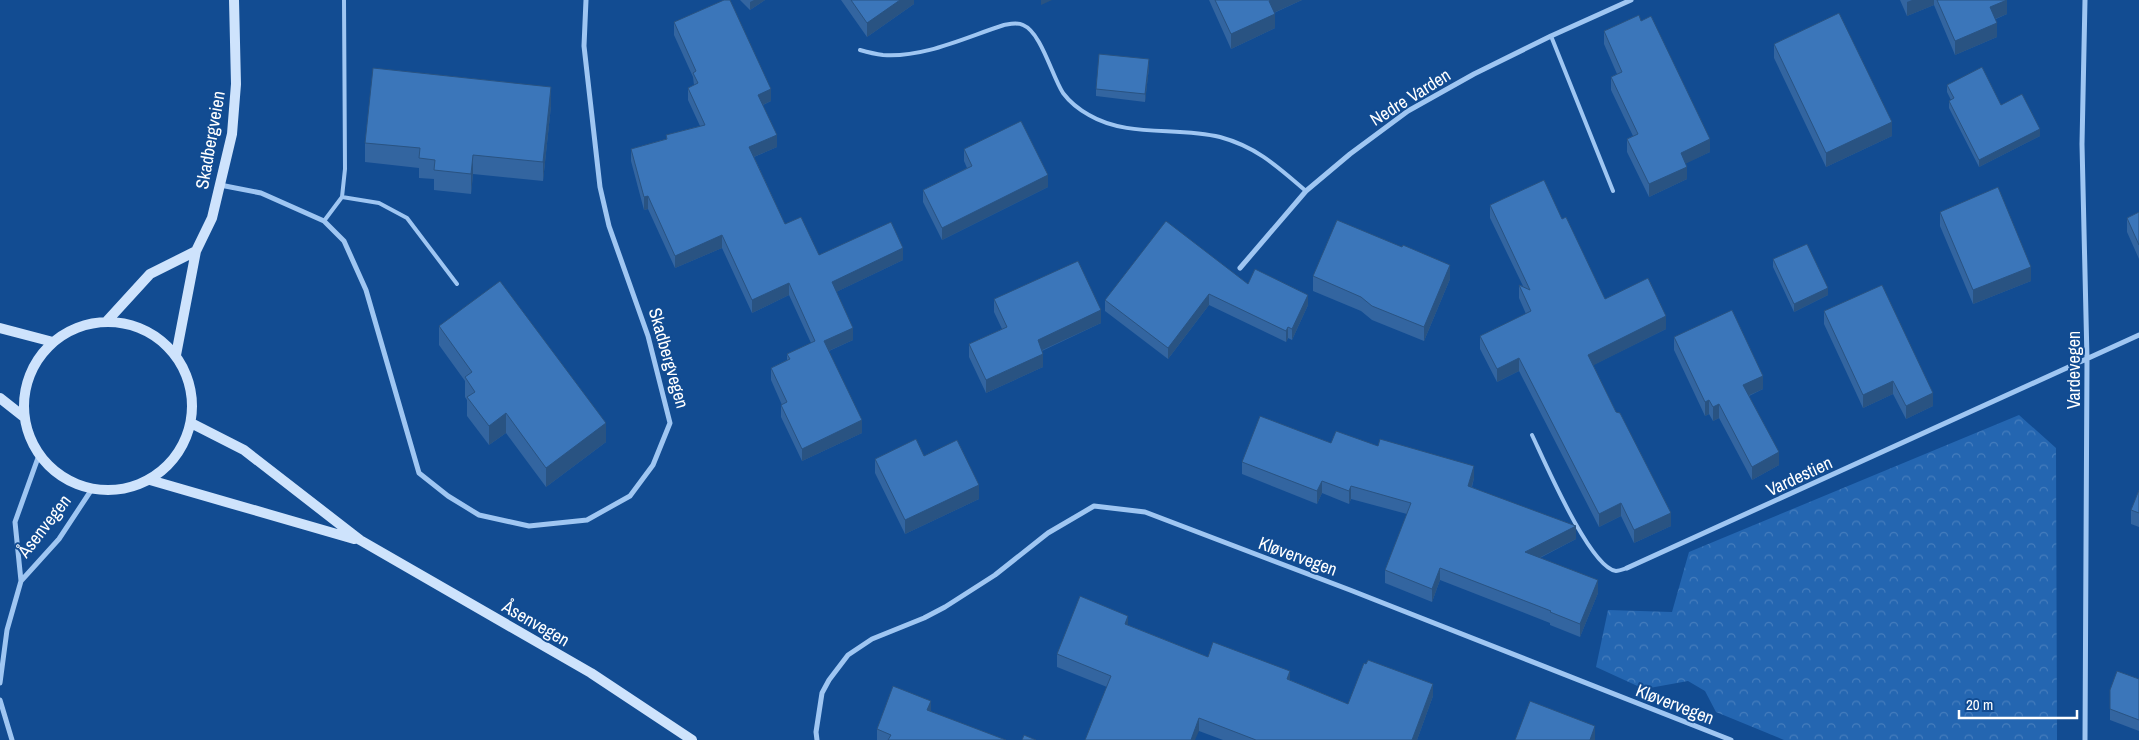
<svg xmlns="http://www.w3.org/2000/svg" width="2139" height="740" font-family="'Archivo Narrow',sans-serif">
  <defs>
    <pattern id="park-crowns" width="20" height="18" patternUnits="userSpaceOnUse" patternTransform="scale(1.25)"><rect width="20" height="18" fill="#2466b1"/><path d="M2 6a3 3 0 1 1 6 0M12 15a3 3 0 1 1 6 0" fill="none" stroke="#457dbd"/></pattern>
  </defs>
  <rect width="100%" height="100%" fill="#124c92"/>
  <path fill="url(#park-crowns)" d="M2019,415L2056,448L2057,740H1784L1716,712L1705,691L1688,681L1644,689L1596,667L1608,610L1672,612L1689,552Z"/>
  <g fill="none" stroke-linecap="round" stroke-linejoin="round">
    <path stroke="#9fc6f2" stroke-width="4" d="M1551,36L1613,191
      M860,50C867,52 875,54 883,55C924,58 966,37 1004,25C1010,24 1017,22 1023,25C1041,32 1052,76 1063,93C1069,101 1080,110 1089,115C1128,138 1177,126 1220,137C1257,147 1278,167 1306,191
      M342,197L379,203L407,218L457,284
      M324,221L342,197L345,169L344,0
      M1532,435C1544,460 1590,568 1616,571C1619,571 1624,569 1627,568"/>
    <path stroke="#9fc6f2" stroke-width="5" d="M2085,0L2082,144L2087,359L2085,740
      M220,185L261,193L324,221L344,241L366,290L419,473L448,496L479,515L529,526L587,520L630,496L653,465L670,423L648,336L609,226L600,187L584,46L586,0
      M1240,268L1306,191L1350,154L1408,111L1474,74L1551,36L1631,0
      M1627,568L2139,335
      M21,581L59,539L92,489
      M0,683L7,630L21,581L15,522L39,455
      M0,700L12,740
      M817,740L816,732L822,693L829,680L848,655L872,639L924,618L945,607L995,575L1048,533L1094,506L1145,512L1350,590L1731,740"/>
    <path stroke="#cee3fc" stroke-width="10" d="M107,321L150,274L196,251
      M24 406a84 84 0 1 1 168 0a84 84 0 1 1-168 0Z
      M0,328L53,342
      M176,355L196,251L212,218L232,134L236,84L234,0
      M0,398L24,417
      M191,423L244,450L360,540L591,673L692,740
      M150,480L354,539"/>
  </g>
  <path fill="#3365a0" d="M740,0H765L750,10Z
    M841,0H914V4L867,37Z
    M1209,0H1302L1274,13L1275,28L1231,49Z
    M1900,0H2007V14L1996,19L1997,37L1955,55L1934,5L1907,16Z
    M1641,21L1710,152L1686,163L1687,179L1649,197L1627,152V139L1633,136L1611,90V77L1617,74L1604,44V31Z
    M674,22L771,101L763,105L777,147L754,157L785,224L819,255L903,260L836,292L853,340L829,351L862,433L802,461L781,417V405H782L771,380V368L787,360V354L811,343L789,295L752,313L722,248L675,268L648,209L644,210L631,161V149L666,139V135L700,126L688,100V88L694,85L693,77L674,35Z
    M1774,44L1892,136L1826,167L1774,58Z
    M1149,67L1145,102L1096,96V89Z
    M1947,85L2001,105L2040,136L1979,167L1949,108V101L1951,100L1947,92Z
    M551,106L543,181L473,174L471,194L434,190V179L419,178V168L365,162V143Z
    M964,149L1048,187L942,240L923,202V190L967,168L964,161Z
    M1490,205L1562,219L1605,299L1666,329L1593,365L1671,526L1634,543L1621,516L1599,527L1519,371L1497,382L1480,349V336L1526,314L1519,298V285L1523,286L1490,218Z
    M1940,212L2031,281L1973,304L1940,226Z
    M2139,212V259L2127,232V218Z
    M1773,259L1828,295L1794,312L1773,267Z
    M1313,276L1450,279L1424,341L1372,320L1361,311L1313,291Z
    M1248,284L1308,305L1292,340L1288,338L1286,342L1209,305L1168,359L1105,311V300Z
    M994,299L1101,323L1042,351L1043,367L986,393L969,357V344L1002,329L994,312Z
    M1824,311L1933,406L1906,419L1893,394L1863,408L1824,324Z
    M439,326L606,442L546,487L506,433L489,445L467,416V400L465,397V381L439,345Z
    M1674,337L1763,389L1749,396L1779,465L1752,480L1719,418L1713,421L1709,414L1705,416L1674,350Z
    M1331,443L1378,446L1474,478L1472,487L1576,539L1540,558L1598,593L1580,637L1550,625V623L1440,580L1432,602L1385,583V570L1407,514L1351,499L1349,504L1322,493L1317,504L1242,474V462Z
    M924,456L979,499L905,534L875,473V459Z
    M2139,490V527L2131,524V510Z
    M1128,625L1208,657L1290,680L1348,704L1433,696L1417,740H1223L1199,731L1107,687L1057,667V654Z
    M2139,679V731L2110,720V690Z
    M931,712L1006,740H877V729Z"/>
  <path fill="#295382" d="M754,0H765L750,10V2Z
    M900,0H914V4L867,37V23Z
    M1041,0H1052L1041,5Z
    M1271,0H1302L1269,15V1Z
    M1912,0H1934V5L1907,16V2Z
    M2007,0V14L1990,21V7Z
    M1275,14V28L1231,49V34Z
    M1997,23V37L1955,55V41Z
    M1149,59V67L1145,102V94Z
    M551,87V106L543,181V162Z
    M771,89V101L758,107V95Z
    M1892,122V136L1826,167V153Z
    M2040,129V136L1979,167V160Z
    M777,135V147L749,159V147Z
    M1710,139V152L1681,166V153Z
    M473,155V174L471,194V174Z
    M1687,167V179L1649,197V184Z
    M1048,175V187L942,240V228Z
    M648,196V209L644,210V197Z
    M722,235V248L675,268V256Z
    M903,248V260L832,294V282Z
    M1450,265V279L1424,341V327Z
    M2031,267V281L1973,304V290Z
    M789,283V295L752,313V300Z
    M1828,288V295L1794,312V304Z
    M1209,294V305L1168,359V348Z
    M1308,295V305L1292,340V329Z
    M1101,310V323L1038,352V340Z
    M1666,316V329L1588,368V355Z
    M1288,327V338L1286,342V331Z
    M853,328V340L824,353V341Z
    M1043,354V367L986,393V380Z
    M1519,358V371L1497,382V369Z
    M1763,376V389L1743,398V385Z
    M1893,381V394L1863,408V395Z
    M1933,393V406L1906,419V406Z
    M1709,400V414L1705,416V402Z
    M1719,404V418L1713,421V407Z
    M506,413V433L489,445V426Z
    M862,420V433L802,461V449Z
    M606,423V442L546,487V468Z
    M1779,452V465L1752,480V467Z
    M1474,466V478L1468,499V486Z
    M1322,481V493L1317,504V491Z
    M979,485V499L905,534V520Z
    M1351,486V499L1349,504V491Z
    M1621,503V516L1599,527V514Z
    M1671,513V526L1634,543V530Z
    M1576,526V539L1525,565V552Z
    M1440,568V580L1432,602V589Z
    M1598,580V593L1580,637V624Z
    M1128,616V628L1125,624Z
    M1290,671V684L1287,679Z
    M1433,684V696L1417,740H1412Z
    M931,701V713L927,710Z
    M1199,718V731L1195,740H1191Z
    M1595,726V740H1590Z"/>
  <path fill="#3b76ba" stroke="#295382" d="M724,0H730L771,89L758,95L777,135L749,147L785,224L801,217L819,255L891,222L903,248L832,282L853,328L824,341L862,420L802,449L781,405L787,402L771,368L790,359L787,354L815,341L789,283L752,300L722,235L675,256L648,196L644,197L631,149L667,139L666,135L705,125L688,88L698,83L693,73L696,71L674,22Z
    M851,0H900L867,23Z
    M1215,0H1271L1269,1L1275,14L1231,34Z
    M1937,0H2007L1990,7L1997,23L1955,41Z
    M1839,13L1892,122L1826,153L1774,44Z
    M1639,15L1641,21L1651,16L1710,139L1681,153L1687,167L1649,184L1627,139L1638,134L1611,77L1622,72L1604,31Z
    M1099,54L1149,59L1145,94L1096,89Z
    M1982,67L2001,105L2022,94L2040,129L1979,160L1949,101L1954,98L1947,85Z
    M373,68L551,87L543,162L473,155L471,174L434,170L435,160L419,158L420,148L365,143Z
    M1021,121L1048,175L942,228L923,190L972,166L964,149Z
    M1544,180L1562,219L1566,217L1605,299L1648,278L1666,316L1588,355L1616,412L1620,413L1671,513L1634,530L1621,503L1599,514L1519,358L1497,369L1480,336L1531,311L1519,285L1530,290L1490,205Z
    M1998,187L2031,267L1973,290L1940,212Z
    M2139,212V245L2127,218Z
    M1337,220L1402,247L1403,245L1450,265L1424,327L1372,306L1361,297L1313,276Z
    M1166,221L1248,284L1255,269L1308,295L1292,329L1288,327L1286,331L1209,294L1168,348L1105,300Z
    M1807,244L1828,288L1794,304L1773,259Z
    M1078,261L1101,310L1038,340L1043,354L986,380L969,344L1007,327L994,299Z
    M500,281L606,423L546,468L506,413L489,426L467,397L475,392L465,377L472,372L439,326Z
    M1882,285L1933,393L1906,406L1893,381L1863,395L1824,311Z
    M1732,310L1763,376L1743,385L1779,452L1752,467L1719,404L1713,407L1709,400L1705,402L1674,337Z
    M1260,416L1331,443L1336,431L1378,446L1380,439L1474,466L1468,486L1576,526L1525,552L1598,580L1580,624L1550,612L1551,611L1440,568L1432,589L1385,570L1411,503L1351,486L1349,491L1322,481L1317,491L1242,462Z
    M916,439L924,456L957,440L979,485L905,520L875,459Z
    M2139,490V513L2131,510Z
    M1080,596L1128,616L1125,624L1208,657L1213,642L1290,671L1287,679L1348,704L1364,663L1366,664L1368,660L1433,684L1412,740H1256L1199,718L1191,740H1085L1111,676L1057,654Z
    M2117,671L2139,679V720L2110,709V690Z
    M893,686L931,701L927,710L1006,740H888L891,735L877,729Z
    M1530,701L1595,726L1590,740H1515Z
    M1024,735L1036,740H1022Z"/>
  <g text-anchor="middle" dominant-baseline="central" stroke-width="4" stroke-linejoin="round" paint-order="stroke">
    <g font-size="18" fill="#fff" stroke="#124c92">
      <text transform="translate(1410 97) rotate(-32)">Nedre Varden</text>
      <text transform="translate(210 140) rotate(-80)">Skadbergveien</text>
      <text transform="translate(669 358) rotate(74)">Skadbergvegen</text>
      <text transform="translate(2073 370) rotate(-90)">Vardevegen</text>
      <text transform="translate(1799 476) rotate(-25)">Vardestien</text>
      <text transform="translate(44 526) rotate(-52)">Åsenvegen</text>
      <text transform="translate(1298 556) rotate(20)">Kløvervegen</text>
      <text transform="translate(536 623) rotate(30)">Åsenvegen</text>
      <text transform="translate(1675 704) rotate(21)">Kløvervegen</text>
    </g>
  </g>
  <path d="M1959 710v8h118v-8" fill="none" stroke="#ffffff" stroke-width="2.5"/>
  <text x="1966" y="710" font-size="15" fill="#ffffff" stroke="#124c92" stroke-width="4" paint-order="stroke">20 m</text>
</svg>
